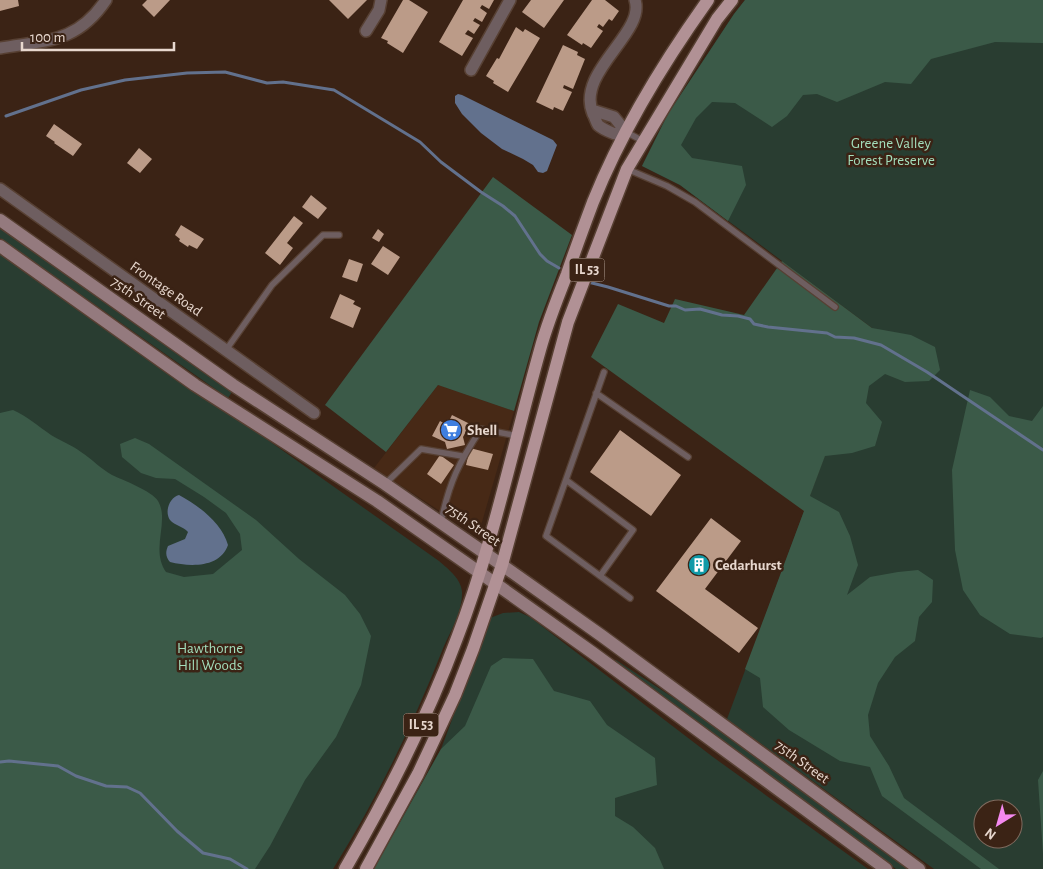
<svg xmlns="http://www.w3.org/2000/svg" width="1043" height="869" font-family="'Alegreya Sans',sans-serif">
  <rect width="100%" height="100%" fill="#3b2315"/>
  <path fill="#472916" d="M438,385L514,411L478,536L374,468Z"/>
  <path fill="#293d31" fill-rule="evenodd" d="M745,0H1043V869H934L727,719L872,328L680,185L642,166L668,114L734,14ZM983,809H1013V839H983Z
    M0,228L232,392L228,398L0,238Z
    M0,251L439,561C448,569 463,580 462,594C462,613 449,634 442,651C412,727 376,800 333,869H0Z
    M519,612L530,617L713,757L868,869H374L441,749L490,618L503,613Z
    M616,660L692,710L907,869H896L615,661Z"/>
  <path fill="#3b5a48" d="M745,0H1043V43L995,42L931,59L911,84L885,82L837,102L817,94L803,95L787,116L772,127L735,103L712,102L696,118L681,145L692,158L742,166L746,185L728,221L680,185L642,166L668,114L734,14Z
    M493,177L572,235L539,322L514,411L438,385L386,452L325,405Z
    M782,261L872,328L911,335L935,347L940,370L929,381L905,382L885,374L869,386L866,403L882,422L875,446L852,453L825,456L810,496L839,512L850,536L858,565L847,595L870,577L898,572L918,570L933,580L932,602L919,617L915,641L895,657L878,683L868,715L870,736L889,766L904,798L999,869H981L882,796L870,767L840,761L789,730L763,707L760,678L745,669L804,511L591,357L618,304L664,323L675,299L744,315Z
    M970,390L990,397L1009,416L1032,421L1043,406V637L1041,638L1010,634L980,615L963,590L955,550L952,470Z
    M13,410C27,416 38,426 51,435C61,441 72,445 81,452C92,459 101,469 112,475C123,480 152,491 158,501C170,521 150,549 166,572L184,577L213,574L242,550L240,534L226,513L204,497L175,479L156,478L141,473L122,457L120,444L135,438L149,444L256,520L299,559L345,595L360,614L371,636L361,685L336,737L305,780L270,846L255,869H0V413Z
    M503,658L533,659L554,691L590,701L607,725L655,758L657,785L615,798V816L633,827L655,848L664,869H374L441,749L465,726L491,666Z
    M1043,771V854L1038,780Z"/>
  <path fill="#62718d" d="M458,94L462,95L553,140L557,145L547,171L543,173L538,172L533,165L523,159L502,149L481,133L462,114L455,103V96Z
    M179,495C198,505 222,523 228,545C220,568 190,567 170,562C166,557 165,553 168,546L185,539L188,532C183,526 175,526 170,520C164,511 170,497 179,495Z"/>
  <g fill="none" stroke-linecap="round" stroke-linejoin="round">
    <path stroke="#62718d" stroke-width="3" d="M6,116L81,90L125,80L187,73L225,72L267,83L283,82L334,90L420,142L441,162L481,192L503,206L515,216L540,254L547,261L559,268
      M588,282L608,287L669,306H676L685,310L700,309L722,315L738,316L750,319L754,324L768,327L827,333L835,337L854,338L881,345L927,372L1043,450
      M0,762L9,761L58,766L76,776L106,786L127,787L140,793L177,831L203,853L230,859L247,869"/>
  </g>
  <path fill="#bb9b88" d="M0,0H18L19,6L0,11Z
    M147,0H170L154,17L142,5Z
    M329,0H367L348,19Z
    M403,0H409L428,12L403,53L387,43L388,41L381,38Z
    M463,0H494L489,9L482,5L480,8L487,13L482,22L475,18L473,21L480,25L474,34L468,30L465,34L473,38L462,56L439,42Z
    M531,0H564L544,28L522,12Z
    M592,0H605L619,11L612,21L609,19L603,27L599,24L597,27L603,31L591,48L583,43L582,45L567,35Z
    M516,27L523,32L525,29L540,38L508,92L493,83L494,81L486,76L497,58L499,59Z
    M563,45L578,52L577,55L585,59L573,89L564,85L563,88L572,92L563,111L554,107L553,110L536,102Z
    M54,124L82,144L73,156L54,143L55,142L46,136Z
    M139,148L152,159L140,173L127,163Z
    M311,195L327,208L318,219L302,207Z
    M294,216L303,223L287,243L293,248L280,265L265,253Z
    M181,225L204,239L197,249L189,245L188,247L179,241L180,239L175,235Z
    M378,229L384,234L379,242L372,238Z
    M383,246L400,257L388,275L371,264Z
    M349,259L363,264L357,282L342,277Z
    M340,294L355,301L353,304L361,308L353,328L330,318Z
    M452,415L470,424L463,437L465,445L447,449L445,442L432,436L440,421L447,425Z
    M620,430L681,475L651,516L590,472Z
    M470,448L493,454L488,470L466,465Z
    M440,455L454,465L441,484L427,474Z
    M711,518L741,541L705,589L758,628L739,653L656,591Z"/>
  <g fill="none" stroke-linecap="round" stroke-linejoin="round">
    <g stroke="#574033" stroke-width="8">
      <path id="service" d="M626,132L643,141
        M627,169L667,186L695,202L835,307
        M226,350L272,285L323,235H339
        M604,372L546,536L630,598
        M596,393L688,457
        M566,480L633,530L600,576
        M385,484L421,449L462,456
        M441,522C449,483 459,462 481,429L518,436"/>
    </g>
    <g stroke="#574033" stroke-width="14">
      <path id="minor" d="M366,31L379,10L381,0
        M0,48C47,40 77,43 106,0
        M471,70L510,0
        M592,110L614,117L626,132L615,134C610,132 602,129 598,125C596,122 595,117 593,114C575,72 646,33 635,0
        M0,189L314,413"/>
    </g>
    <g stroke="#574033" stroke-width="15">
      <path id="secondary" d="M0,220L233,385L385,484L502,565L602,636L919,869
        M0,246L195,385L377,501L496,584L593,653L886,869"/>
    </g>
    <g stroke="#574033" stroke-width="15">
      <path id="primary" d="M345,869C388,795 427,719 457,638C493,545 513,446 540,350C547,324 557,299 567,274C575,250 584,226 593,202C622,130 663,63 708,0
        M366,869L418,774L455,695L473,649L502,565L568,322L627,169L717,19L732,0"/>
    </g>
    <use href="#service" stroke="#6e5e60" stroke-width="5.5"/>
    <use href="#minor" stroke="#6e5e60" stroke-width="11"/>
    <use href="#secondary" stroke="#947a7e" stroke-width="12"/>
    <use href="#primary" stroke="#b19195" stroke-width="12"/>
  </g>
  <defs>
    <g id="supermarket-disc" transform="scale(1.125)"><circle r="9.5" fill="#3f7fe0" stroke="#3b2315"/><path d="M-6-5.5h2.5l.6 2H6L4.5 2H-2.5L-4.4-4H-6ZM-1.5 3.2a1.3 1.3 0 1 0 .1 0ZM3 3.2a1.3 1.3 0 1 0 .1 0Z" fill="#fff"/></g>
    <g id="building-disc" transform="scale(1.125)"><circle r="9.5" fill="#0f9aa8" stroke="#3b2315"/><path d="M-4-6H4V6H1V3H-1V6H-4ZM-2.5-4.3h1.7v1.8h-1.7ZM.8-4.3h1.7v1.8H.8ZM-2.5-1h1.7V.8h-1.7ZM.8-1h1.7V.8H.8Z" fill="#fff"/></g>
  </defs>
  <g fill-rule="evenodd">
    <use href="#supermarket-disc" x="451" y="430"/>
    <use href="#building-disc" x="699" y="565"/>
  </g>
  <g text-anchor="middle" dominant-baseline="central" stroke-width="5" stroke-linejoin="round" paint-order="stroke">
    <g fill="#3b2315" stroke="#b4a297" stroke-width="1">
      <rect x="569.5" y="258.5" width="35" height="23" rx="4"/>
      <rect x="403.5" y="713.5" width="35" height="23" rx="4"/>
    </g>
    <g font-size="14" font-weight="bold" fill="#e8d8cf">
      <text x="587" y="270">IL 53</text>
      <text x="421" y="725">IL 53</text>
    </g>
    <g font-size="15" fill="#a3debc" stroke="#3b2315">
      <text x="891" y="143">Greene Valley<tspan x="891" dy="17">Forest Preserve</tspan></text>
      <text x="210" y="648">Hawthorne<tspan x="210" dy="17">Hill Woods</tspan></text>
    </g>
    <g font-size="15" fill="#e8d8cf" stroke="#3b2315">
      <text transform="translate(166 289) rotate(35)">Frontage Road</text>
      <text transform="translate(138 298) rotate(35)">75th Street</text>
      <text transform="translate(473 525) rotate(35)">75th Street</text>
      <text transform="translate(802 762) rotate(36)">75th Street</text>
    </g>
    <g font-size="15" font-weight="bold" fill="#e8d8cf" stroke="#3b2315" text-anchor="start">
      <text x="467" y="430">Shell</text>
      <text x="715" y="565">Cedarhurst</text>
    </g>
  </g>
  <g transform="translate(998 824) rotate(217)"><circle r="24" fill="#3b2315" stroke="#806b5f"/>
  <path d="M0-4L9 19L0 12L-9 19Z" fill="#f589ef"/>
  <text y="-8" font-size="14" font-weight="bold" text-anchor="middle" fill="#e8d8cf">N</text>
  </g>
  <path d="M22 42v8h152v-8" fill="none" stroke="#e8d8cf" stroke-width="2.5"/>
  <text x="30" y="42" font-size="15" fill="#e8d8cf" stroke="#3b2315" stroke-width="4" paint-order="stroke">100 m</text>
</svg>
